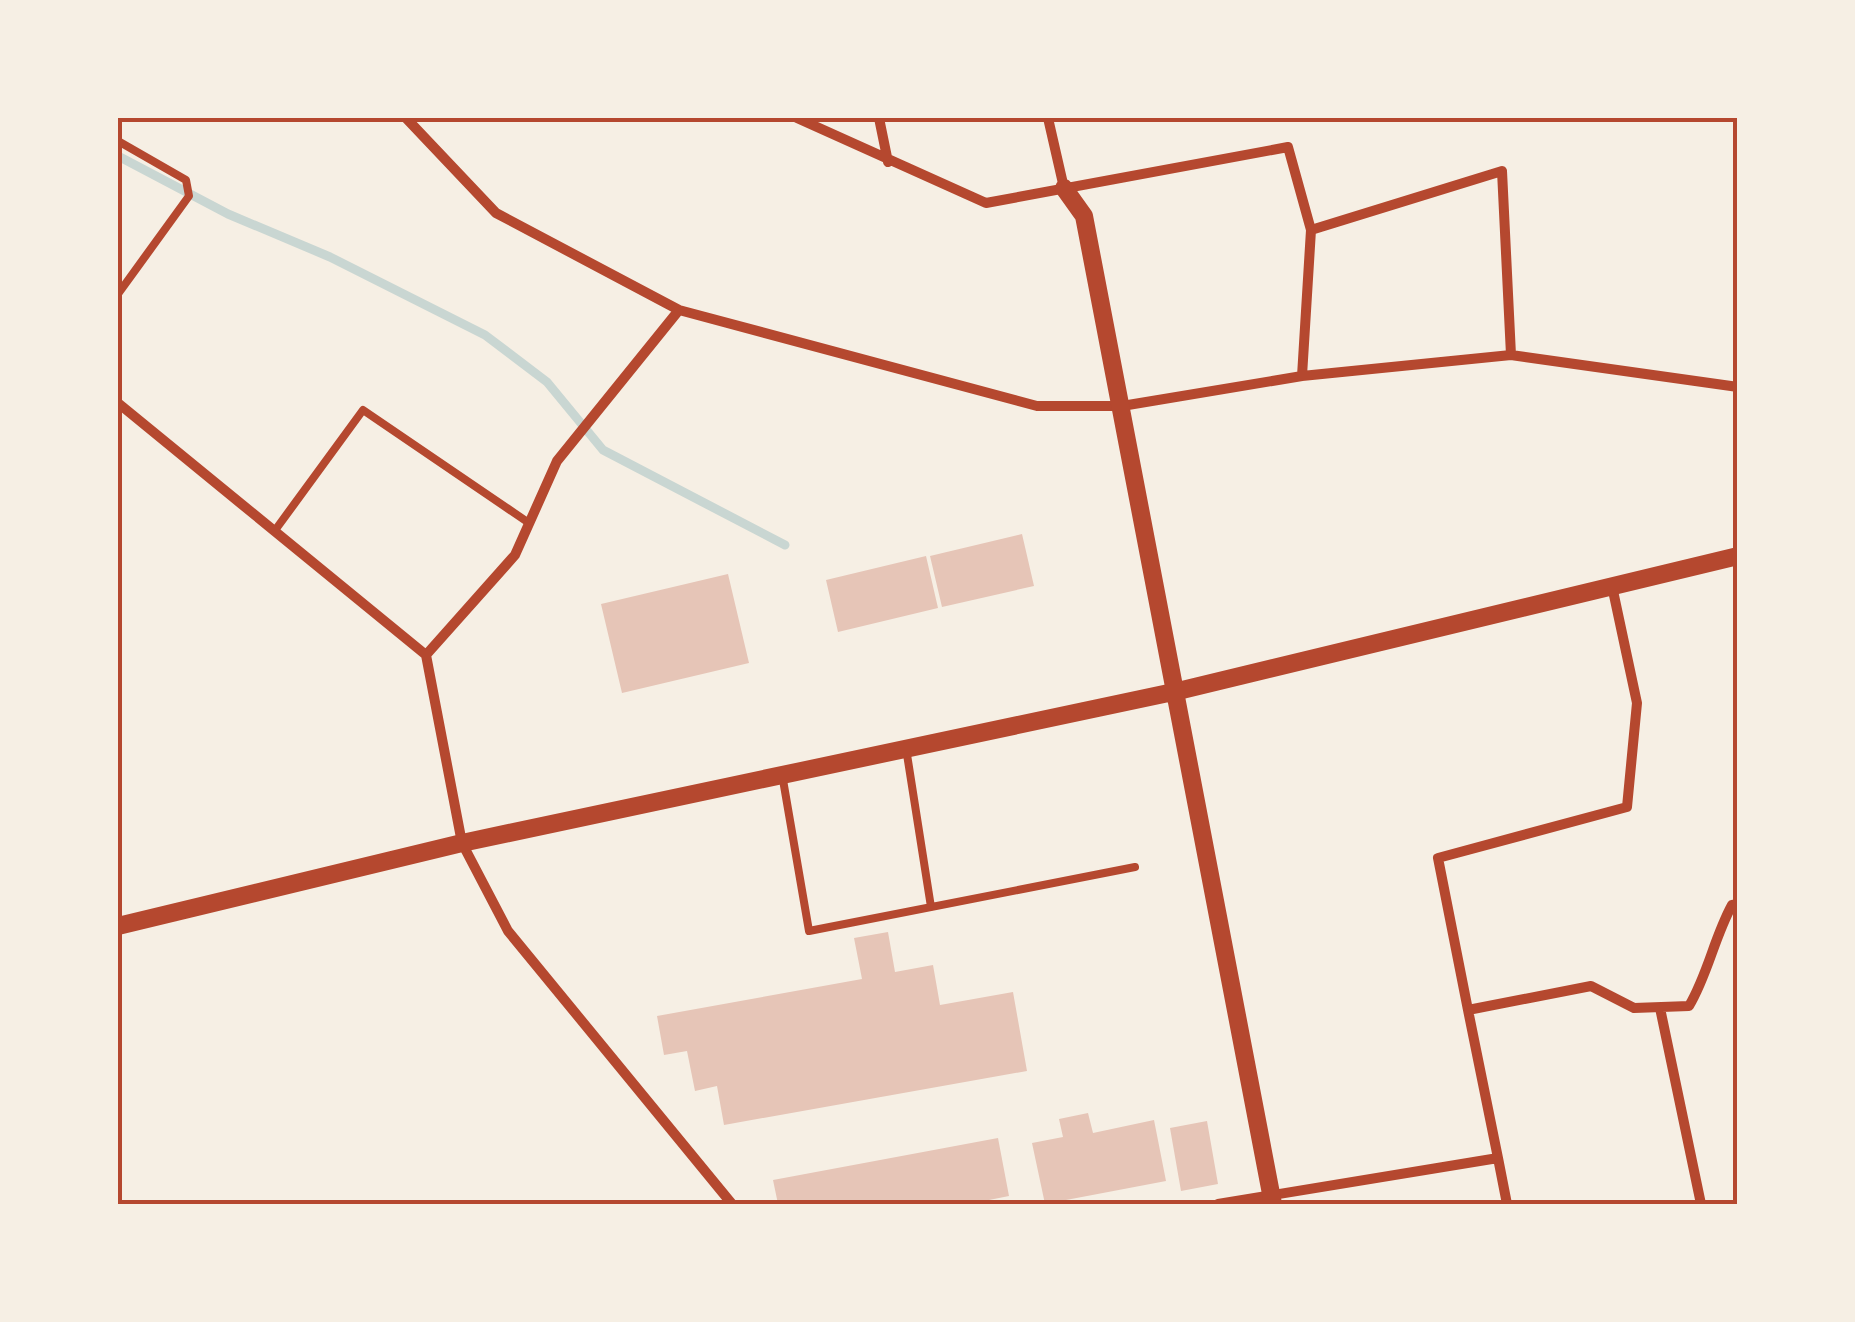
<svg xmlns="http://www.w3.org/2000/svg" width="1855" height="1322" font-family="Cabin,sans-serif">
  <rect width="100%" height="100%" fill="#f6efe4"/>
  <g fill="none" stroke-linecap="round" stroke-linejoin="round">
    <path stroke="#c9d6d2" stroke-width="9" d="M118,156L228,214L330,257L485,335L547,382L603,450L785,545"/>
  </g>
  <path fill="#e6c5b7" d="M1022,534L1034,586L942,607L930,556Z
    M926,556L938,608L838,632L826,580Z
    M728,574L749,663L622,693L601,604Z
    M888,932L895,972L933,965L940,1005L1013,992L1027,1071L724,1125L717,1086L695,1091L687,1051L664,1055L657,1016L862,979L854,938Z
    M1088,1113L1093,1133L1154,1120L1166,1181L1045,1204L1032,1143L1063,1137L1059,1119Z
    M1207,1121L1218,1184L1181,1191L1170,1128Z
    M998,1138L1009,1196L989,1200L990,1204H778L773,1180Z"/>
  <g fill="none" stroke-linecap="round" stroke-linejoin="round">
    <path stroke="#b5482f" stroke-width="8" d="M118,141L186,180L189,196L118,294
      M276,529L363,410L529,523
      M906,748L931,907
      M782,774L809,931L1135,867"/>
    <path stroke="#b5482f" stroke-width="10" d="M406,118L496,213L679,310L557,461L515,555L426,655
      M797,118L986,203L1288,147L1311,230L1302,376
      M879,118L888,162
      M1048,118L1064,188
      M1311,230L1502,171L1511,355
      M679,310L1037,406H1122L1302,376L1511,355L1738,387
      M118,403L426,655L462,843L508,931L732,1204
      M1660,1008L1701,1204
      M1468,1010L1438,858L1627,807L1637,703L1612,586
      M1498,1158L1507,1204
      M1218,1204L1498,1158L1468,1010L1591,986L1634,1008L1689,1006C1708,974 1714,938 1732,905L1738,904"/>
    <path stroke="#b5482f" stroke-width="18" d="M1064,188L1084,216L1273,1204
      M118,926L462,843L1178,691L1738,556"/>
  </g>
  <rect width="1855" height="1322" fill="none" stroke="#f6efe4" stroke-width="240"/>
  <rect x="120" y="120" width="1615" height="1082" fill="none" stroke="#b5482f" stroke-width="4"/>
</svg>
